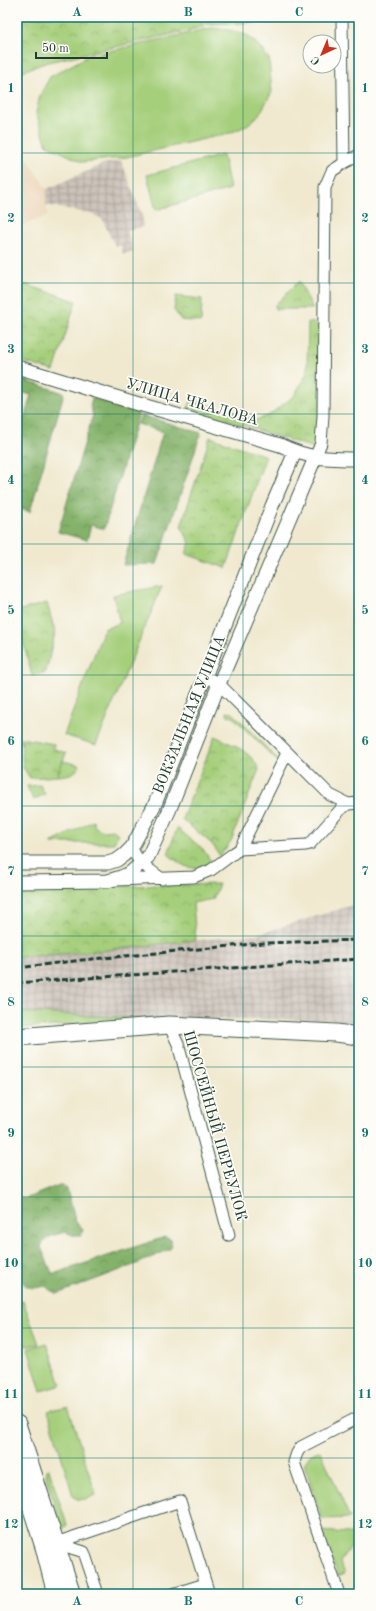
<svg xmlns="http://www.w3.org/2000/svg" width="376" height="1611" font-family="'Old Standard TT',serif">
  <defs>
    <pattern id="industrial-grid" width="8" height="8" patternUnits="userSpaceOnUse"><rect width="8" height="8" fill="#ccc2b9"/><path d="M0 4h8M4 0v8" fill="none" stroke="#a59f97"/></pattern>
    <pattern id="forest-crowns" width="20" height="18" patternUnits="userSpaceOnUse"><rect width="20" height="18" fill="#84b26b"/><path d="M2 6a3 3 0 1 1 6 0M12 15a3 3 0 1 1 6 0" fill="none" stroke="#6b9259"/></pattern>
    <pattern id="park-crowns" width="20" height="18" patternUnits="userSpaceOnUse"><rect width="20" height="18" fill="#a6cf7b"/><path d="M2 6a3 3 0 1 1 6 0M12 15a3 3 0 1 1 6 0" fill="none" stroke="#87a966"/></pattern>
  </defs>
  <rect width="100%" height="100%" fill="#fdfcf7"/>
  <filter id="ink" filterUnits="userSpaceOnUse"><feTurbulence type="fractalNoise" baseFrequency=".025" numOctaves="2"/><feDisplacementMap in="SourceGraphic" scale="8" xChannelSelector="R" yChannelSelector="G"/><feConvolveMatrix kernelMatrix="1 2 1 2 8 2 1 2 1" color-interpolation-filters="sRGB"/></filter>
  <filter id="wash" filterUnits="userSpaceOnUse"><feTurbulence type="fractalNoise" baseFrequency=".012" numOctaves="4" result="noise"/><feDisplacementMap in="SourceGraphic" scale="16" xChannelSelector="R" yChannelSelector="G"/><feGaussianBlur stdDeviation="0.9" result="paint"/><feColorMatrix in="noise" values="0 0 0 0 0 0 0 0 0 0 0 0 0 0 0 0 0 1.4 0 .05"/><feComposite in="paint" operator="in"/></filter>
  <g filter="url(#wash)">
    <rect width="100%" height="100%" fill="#f0e9cf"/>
    <path fill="#edd7bb" d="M17,143L47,189V216L17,228Z"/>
    <path fill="url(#industrial-grid)" d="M121,160L143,218V227L127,230L133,251L123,254L120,245L115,246L102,219L92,214L46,205L47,189L103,164Z
      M359,903V1024L336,1020L87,1017L17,1012V957L100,951L258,934Z"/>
    <path fill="#a6cf7b" stroke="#628658" d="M198,17H278L273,22L205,24L198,19Z
      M211,28L229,30L247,35L258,45L269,59L272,92L259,115L246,126L230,133L122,158L82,162L47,145L36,113L40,95L50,77L88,56Z
      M223,155L230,189L156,210L147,175Z
      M162,586L96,745L64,735L104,629L120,623L113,595Z
      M227,712H231L235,715L278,760H276L233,717L227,715Z
      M63,761L80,765C75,775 68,775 57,776Z
      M40,785L45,794L33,800L27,786Z
      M93,821L95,827L103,831L113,830L118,834L114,843H51Z
      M17,1012L175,1020L17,1028Z
      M23,1301L39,1344L29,1346L21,1345L17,1333V1303Z
      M47,1343L61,1385L41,1391L28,1349Z
      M68,1406L96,1495C88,1498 79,1503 73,1496L48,1411Z
      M318,1451L321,1452L350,1518L322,1519L304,1464L310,1455Z
      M47,1469H49L67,1525L62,1530L46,1476Z
      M321,1531L359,1534V1544C349,1548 344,1553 340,1563L345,1573L338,1576Z"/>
    <path fill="url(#forest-crowns)" stroke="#527850" d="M17,378L64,393L30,512L17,508V442L31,395L17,391Z
      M92,398L139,413L104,529L91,525L87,540L58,532L93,415L90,406Z
      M141,415L201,433L157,564L123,565L163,432L138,424Z
      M59,1185H63L67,1189L76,1222L83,1230L81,1236H75L65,1232C56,1235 43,1236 41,1247L52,1273H56L165,1237L170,1239L172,1246L170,1249L139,1263L57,1294L45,1286C31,1290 23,1288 17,1273V1193L19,1197L25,1199Z"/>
    <path fill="url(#park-crowns)" stroke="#628658" d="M17,17H200L203,27L48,62L17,73Z
      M299,281L313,309H275V305Z
      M24,284L76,301L54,371L17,360V311Z
      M176,296L202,299L201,322L181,320L174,310Z
      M308,322L314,323L320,328L321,435L315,447H311L188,408L192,400L255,420L268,416L294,396L307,373Z
      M210,437L266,456L226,568L186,554L190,543L181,526Z
      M47,603L55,632L46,672L32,676L17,618V611Z
      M215,736C232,745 250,750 259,769L231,841L220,856L212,844L182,819Z
      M21,738L54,744V749L66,753L57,776L30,778L23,767Z
      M177,828L203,849L212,863C193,873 183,867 168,854Z
      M219,884L213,899L193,903L196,940L100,951L17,957V888Z"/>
  </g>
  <g filter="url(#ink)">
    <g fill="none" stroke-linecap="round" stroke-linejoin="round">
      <g stroke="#3e574b" stroke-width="13">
        <path id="minor" d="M344,163L359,155
          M315,458L321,443L323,416L325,187L332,171L344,163L342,17
          M205,676L219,684L330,795L348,804L341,809L310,844L306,845L240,849
          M348,804L359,803
          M132,847C135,861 150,870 162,879
          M116,880L194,877L211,870L234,853L240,849L287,753
          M169,1025L178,1044L229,1235
          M56,1543L180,1501L209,1594
          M56,1543L84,1552L98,1594
          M173,1594L205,1584
          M339,1594L294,1462L297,1453L301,1447L359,1417"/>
      </g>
      <g stroke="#3e574b" stroke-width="15">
        <path id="tertiary" d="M17,367L132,402L280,445C309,459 328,459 359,459
          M17,863H108L117,860L124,855L132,847L155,804L272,506L295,452
          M17,882L108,881L121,877L130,873L148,857L169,811L219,684L315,458"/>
      </g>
      <g stroke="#3e574b" stroke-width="19">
        <path id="primary" d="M17,1037L169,1025L336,1033L359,1036
          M17,1424L72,1594
          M17,1462L44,1547L56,1594"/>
      </g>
      <use href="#minor" stroke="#fff" stroke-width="11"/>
      <use href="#tertiary" stroke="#fff" stroke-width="13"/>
      <use href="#primary" stroke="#fff" stroke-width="17"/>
      <path stroke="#1f3d34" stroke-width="3" stroke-dasharray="6 3" stroke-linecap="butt" d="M17,968L82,960L264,943L359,940
        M17,983L359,959"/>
    </g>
  </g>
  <path fill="none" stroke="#0f766e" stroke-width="1" stroke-opacity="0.55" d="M133,17V1594M243,17V1594M17,153H359M17,283H359M17,414H359M17,544H359M17,675H359M17,806H359M17,936H359M17,1067H359M17,1197H359M17,1328H359M17,1458H359"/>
  <g text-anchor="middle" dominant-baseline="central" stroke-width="3.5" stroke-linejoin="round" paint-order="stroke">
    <g font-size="15" fill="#1f3d34" stroke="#fdfcf7">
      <text transform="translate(192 403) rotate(16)">УЛИЦА ЧКАЛОВА</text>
      <text transform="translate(190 715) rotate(-68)">ВОКЗАЛЬНАЯ УЛИЦА</text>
      <text transform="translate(214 1126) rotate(74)">ШОССЕЙНЫЙ ПЕРЕУЛОК</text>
    </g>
  </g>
  <rect width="376" height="1611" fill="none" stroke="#fdfcf7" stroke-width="44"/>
  <g transform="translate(322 54) rotate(224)"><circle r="19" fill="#fdfcf7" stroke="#a4b0a9"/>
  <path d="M0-3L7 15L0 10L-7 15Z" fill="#c8321e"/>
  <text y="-6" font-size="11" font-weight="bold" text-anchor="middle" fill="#1f3d34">С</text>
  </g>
  <path d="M36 52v6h71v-6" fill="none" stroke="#1f3d34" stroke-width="2"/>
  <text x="42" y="52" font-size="12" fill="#1f3d34" stroke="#fdfcf7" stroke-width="3" paint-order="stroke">50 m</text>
  <rect x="22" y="22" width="332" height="1567" fill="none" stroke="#0f766e" stroke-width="1.5"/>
  <g font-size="13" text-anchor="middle" font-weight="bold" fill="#0f766e">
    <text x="77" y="16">A</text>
    <text x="188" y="16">B</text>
    <text x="299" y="16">C</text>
    <text x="11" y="92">1</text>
    <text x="365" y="92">1</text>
    <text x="11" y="222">2</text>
    <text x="365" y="222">2</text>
    <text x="11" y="353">3</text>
    <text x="365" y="353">3</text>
    <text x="11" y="484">4</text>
    <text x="365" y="484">4</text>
    <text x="11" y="614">5</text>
    <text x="365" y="614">5</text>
    <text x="11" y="745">6</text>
    <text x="365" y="745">6</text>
    <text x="11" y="875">7</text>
    <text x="365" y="875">7</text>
    <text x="11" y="1006">8</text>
    <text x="365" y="1006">8</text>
    <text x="11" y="1137">9</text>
    <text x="365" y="1137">9</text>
    <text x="11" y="1267">10</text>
    <text x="365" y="1267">10</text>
    <text x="11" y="1398">11</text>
    <text x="365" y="1398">11</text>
    <text x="11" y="1528">12</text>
    <text x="365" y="1528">12</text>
    <text x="77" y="1605">A</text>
    <text x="188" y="1605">B</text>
    <text x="299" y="1605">C</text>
  </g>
</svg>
